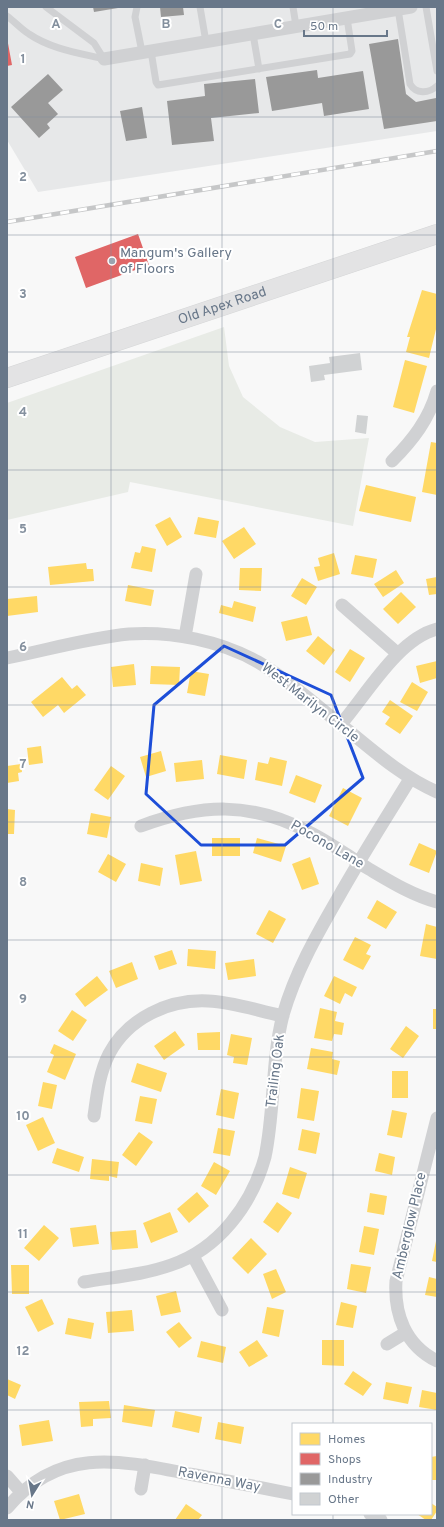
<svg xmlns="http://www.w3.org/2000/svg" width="444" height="1527" font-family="Overpass,sans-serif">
  <rect width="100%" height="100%" fill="#f8f8f8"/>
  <path fill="#e7e8e9" d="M7,7H437V131L38,192L7,140Z"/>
  <path fill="#e8ebe6" d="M224,327L229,366L243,397L280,427L315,442L369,438L353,526L130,482L128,492L7,520V403Z"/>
  <path fill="#ffd966" d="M422,290L437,294V325L429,358L406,352L410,337H407Z
    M405,360L427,366L414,413L393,407Z
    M431,442L437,443V495L422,492Z
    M366,485L416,497L411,522L359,511Z
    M170,517L182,537L167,546L155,525Z
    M198,517L219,521L216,538L194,534Z
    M244,527L256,544L234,559L222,541Z
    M142,546L156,549L152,572L131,568L135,552L140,553Z
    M334,553L340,574L318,581L314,567L320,566L318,558Z
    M355,555L377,559L373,578L351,574Z
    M86,563L87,569H93L94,581L50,585L48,567Z
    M240,568H262L261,591L239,590Z
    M396,570L404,583L383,597L374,584Z
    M437,577V594L429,595L426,579Z
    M302,578L317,587L306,605L291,596Z
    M128,585L154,590L151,606L125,601Z
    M401,592L416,607L398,624L383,609Z
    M37,596L38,612L7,616V599Z
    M234,601L256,607L253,622L219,613L221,605L232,608Z
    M307,616L312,635L286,641L281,622Z
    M318,636L335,650L324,665L306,651Z
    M350,649L365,658L350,682L335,672Z
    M437,661V678L420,683L416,666Z
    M134,664L136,685L113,687L111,667Z
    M151,666L180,667L179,685L150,684Z
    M191,671L209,674L205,696L187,693Z
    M62,677L72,689L77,685L86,695L64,713L58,705L43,717L31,702Z
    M412,682L428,692L417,711L400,702Z
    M390,700L413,716L400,734L385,724L390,717L382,712Z
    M41,746L43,763L29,765L27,748Z
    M161,751L166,771L146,777L140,757Z
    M220,755L247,760L244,779L217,774Z
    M270,757L287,761L282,786L255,780L258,762L268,764Z
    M202,760L204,779L176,782L174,763Z
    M21,764L22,772L18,773L19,781L7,783V766Z
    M111,766L125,776L108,800L94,790Z
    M296,775L322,785L315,803L289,793Z
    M343,788L362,798L348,826L329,816Z
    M7,809L15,810L14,834H7Z
    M91,813L111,817L107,838L87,834Z
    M212,838H240V856H212Z
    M257,838L286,846L281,862L253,853Z
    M419,843L437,851L429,873L409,865Z
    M196,851L202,881L180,885L175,855Z
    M108,854L126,864L116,882L98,872Z
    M310,857L319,884L302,890L292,864Z
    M141,863L163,868L160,886L138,881Z
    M377,900L397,912L386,929L367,918Z
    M269,910L286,919L273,943L256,934Z
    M426,924L437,927V959L420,956Z
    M355,937L371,945L366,954L371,956L363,970L343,960Z
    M188,949L216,951L215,969L187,966Z
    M172,950L177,964L159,970L154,956Z
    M254,959L256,976L228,980L225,963Z
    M132,962L138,979L116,988L109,971Z
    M97,976L108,990L85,1007L75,994Z
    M334,976L357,987L352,997L345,993L340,1004L324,996Z
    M320,1008L337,1012L335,1021L344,1023L342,1035L334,1034L332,1041L314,1038Z
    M433,1009H437V1029H433Z
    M72,1010L87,1020L73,1041L58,1031Z
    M406,1026L419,1036L403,1058L390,1049Z
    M175,1031L185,1045L164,1060L154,1046Z
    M220,1032V1050H198L197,1033Z
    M231,1034L252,1038L247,1065L233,1063L234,1057L227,1055Z
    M54,1044L76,1054L65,1080L47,1072L54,1055L50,1053Z
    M311,1048L333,1052L332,1059L340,1061L337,1075L307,1069Z
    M137,1063L167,1073L161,1092L131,1082Z
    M392,1071H408V1098H392Z
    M43,1082L57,1085L52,1109L38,1106Z
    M301,1088L319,1091L314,1121L297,1118Z
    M221,1089L239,1093L234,1119L216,1115Z
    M140,1096L157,1099L152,1124L135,1121Z
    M392,1110L407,1113L402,1138L387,1135Z
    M43,1117L55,1143L38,1151L26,1125Z
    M218,1128L235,1131L230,1156L213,1153Z
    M302,1129L320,1133L316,1154L298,1150Z
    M139,1132L153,1142L136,1166L122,1155Z
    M57,1148L84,1157L79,1172L52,1163Z
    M379,1153L395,1157L392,1175L375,1171Z
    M92,1159L119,1162L117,1178L109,1176V1181L90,1179Z
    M214,1162L230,1171L216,1195L201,1186Z
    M290,1167L307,1173L299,1199L282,1194Z
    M197,1192L209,1206L189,1223L177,1209Z
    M370,1193L387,1196L384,1215L367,1212Z
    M277,1202L292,1213L278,1233L263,1222Z
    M170,1212L178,1232L151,1243L143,1223Z
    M44,1225L59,1238L39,1261L24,1248Z
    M96,1225L99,1244L73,1247L70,1228Z
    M364,1226L379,1229L374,1255L359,1252Z
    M136,1230L138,1248L112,1250L110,1232Z
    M251,1238L267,1254L248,1274L232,1258Z
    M436,1241H437V1262L432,1261Z
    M351,1264L371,1267L366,1293L347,1289Z
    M11,1265H29V1294H12Z
    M276,1269L286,1292L272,1299L263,1274Z
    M429,1277L437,1279V1297L425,1295Z
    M176,1291L181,1312L161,1316L156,1296Z
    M42,1299L54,1324L38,1332L25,1307Z
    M341,1302L357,1306L353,1328L336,1325Z
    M267,1307L284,1310L279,1337L262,1333Z
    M132,1310L134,1331L108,1333L106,1312Z
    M68,1318L94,1323L91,1339L65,1334Z
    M179,1322L192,1338L179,1348L166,1332Z
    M257,1340L268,1356L249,1367L239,1352Z
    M322,1340H344V1366L322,1365Z
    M201,1341L226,1347L223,1363L197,1357Z
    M353,1371L372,1384L363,1396L344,1384Z
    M7,1379L21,1385L15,1399L7,1395Z
    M386,1382L412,1387L408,1404L383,1399Z
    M422,1390L437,1393V1410L419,1407Z
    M109,1401L111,1418L93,1419V1426L81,1427L79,1402Z
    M124,1405L155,1410L152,1427L122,1422Z
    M175,1411L202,1417L199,1433L172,1427Z
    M49,1420L53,1441L22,1446L19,1425Z
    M218,1422L244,1427L241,1444L215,1439Z
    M437,1456V1480H431V1457Z
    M79,1494L85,1514L60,1520L54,1501Z
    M431,1503L437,1507V1511L431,1520H426L417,1514H431Z
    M186,1504L202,1515L198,1520H175Z"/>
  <path fill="#e06666" d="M7,38L12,65L7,66Z
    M138,234L149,265L86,288L75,257Z"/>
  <path fill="#999" d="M93,7H118V8L94,12Z
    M160,7H183L184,15L161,17Z
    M398,39L406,94L416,102L436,98L437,121L384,129L369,44Z
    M317,70L318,78L363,71L369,109L324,116L322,103L272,111L266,77Z
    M48,74L63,90L48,103L58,114L47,124L50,128L39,138L11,107Z
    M255,79L259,113L211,118L214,141L172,145L167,101L205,96L204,84Z
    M142,107L147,138L126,141L120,111Z"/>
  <path fill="#d0d2d3" d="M360,353L362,370L324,375L325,380L311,382L309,366L330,363L329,357Z
    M357,415L368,416L366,434L355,432Z"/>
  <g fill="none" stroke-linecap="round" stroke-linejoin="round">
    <g stroke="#d5d6d7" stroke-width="20">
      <g id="secondary">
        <path id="s1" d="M7,378L437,234"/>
      </g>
    </g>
    <path stroke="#d0d1d3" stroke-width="7" d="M46,7L94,43L104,59
      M137,7L135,17L142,52
      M200,7L206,42
      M293,7L296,26
      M426,7L437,71
      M398,9L410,84C416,94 428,94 437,86
      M7,16C15,22 22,30 29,34C51,49 79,53 104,59
      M253,34L259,69
      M151,51L156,82L158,85L350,54L352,51L347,18"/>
    <path stroke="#d0d1d3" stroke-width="13" d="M104,59L411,7
      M392,461C413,440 429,419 437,391
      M342,605L397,653
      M185,637L196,574
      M7,658C47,650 88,638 129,634C172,631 221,641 258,662C285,678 309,699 334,719C367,745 398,775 437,792
      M341,724C367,694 398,639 437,629
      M141,826C201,804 250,801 309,832C330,842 349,857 369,869C391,882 412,895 437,902
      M94,1116C97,1095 99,1074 109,1054C128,1018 169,999 208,1001C234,1002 258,1011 283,1016
      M437,1118L396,1281C394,1314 405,1345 437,1361
      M193,1256L222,1310
      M84,1282C113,1277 143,1275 171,1265C219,1249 252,1204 265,1157C275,1110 271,1061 283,1015C295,973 316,936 338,898C361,857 386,818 410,779
      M387,1344L405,1333
      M7,1476L21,1492
      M141,1489L145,1465
      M7,1508C59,1446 119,1460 189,1474C223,1480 258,1487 293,1494
      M370,1514L381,1520"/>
    <use href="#secondary" stroke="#e3e3e4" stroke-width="19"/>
    <g stroke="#c6c7c8" stroke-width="4.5">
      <path id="rail" d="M7,222L437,151"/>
    </g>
    <use href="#rail" stroke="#fff" stroke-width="3" stroke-dasharray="9" stroke-linecap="butt"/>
  </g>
  <path fill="none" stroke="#1d4ed8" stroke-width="3" stroke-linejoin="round" d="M224,646L331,695L363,778L285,845H201L146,794L154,705Z"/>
  <path fill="none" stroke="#84909e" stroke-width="1" stroke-opacity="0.55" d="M111,7V1520M222,7V1520M333,7V1424M7,117H437M7,235H437M7,352H437M7,470H437M7,587H437M7,705H437M7,822H437M7,940H437M7,1057H437M7,1175H437M7,1292H437M7,1410H437M333,1514V1520"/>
  <circle fill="#9aa4b0" stroke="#fff" stroke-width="1.5" cx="112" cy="261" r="4"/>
  <g text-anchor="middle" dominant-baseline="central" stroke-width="4" stroke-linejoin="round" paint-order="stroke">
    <g font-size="14" fill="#687789" stroke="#fff" text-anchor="start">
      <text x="120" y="253">Mangum's Gallery<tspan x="120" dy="16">of Floors</tspan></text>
    </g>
    <g font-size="14" fill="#687789" stroke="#fff">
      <text stroke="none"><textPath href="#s1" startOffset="227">Old Apex Road</textPath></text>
      <text transform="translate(310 703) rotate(38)">West Marilyn Circle</text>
      <text transform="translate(327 845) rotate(30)">Pocono Lane</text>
      <text transform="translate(276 1071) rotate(-83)">Trailing Oak</text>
      <text transform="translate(410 1226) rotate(-77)">Amberglow Place</text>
      <text transform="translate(219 1480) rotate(11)">Ravenna Way</text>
    </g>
  </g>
  <g font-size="13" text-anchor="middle" font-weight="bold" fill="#84909e" stroke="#fff" stroke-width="4" stroke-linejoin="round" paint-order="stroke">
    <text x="56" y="28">A</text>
    <text x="166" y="28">B</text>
    <text x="278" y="28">C</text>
    <text x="23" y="63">1</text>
    <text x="23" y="181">2</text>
    <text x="23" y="298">3</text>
    <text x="23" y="416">4</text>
    <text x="23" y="533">5</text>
    <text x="23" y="651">6</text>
    <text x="23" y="768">7</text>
    <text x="23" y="886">8</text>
    <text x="23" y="1003">9</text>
    <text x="23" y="1120">10</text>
    <text x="23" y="1238">11</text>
    <text x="23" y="1355">12</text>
  </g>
  <rect width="444" height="1527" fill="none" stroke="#687789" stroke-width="16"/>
  <rect x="292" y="1423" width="140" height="92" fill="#ffffff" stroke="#c3c9d0"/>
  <rect x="300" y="1433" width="20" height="12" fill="#ffd966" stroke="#c3c9d0"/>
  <text x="328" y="1443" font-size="12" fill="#687789">Homes</text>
  <rect x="300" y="1453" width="20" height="12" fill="#e06666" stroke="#c3c9d0"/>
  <text x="328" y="1463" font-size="12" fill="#687789">Shops</text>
  <rect x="300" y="1473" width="20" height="12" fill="#999999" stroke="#c3c9d0"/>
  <text x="328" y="1483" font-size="12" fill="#687789">Industry</text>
  <rect x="300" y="1493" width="20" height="12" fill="#d0d2d3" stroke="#c3c9d0"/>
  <text x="328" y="1503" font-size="12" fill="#687789">Other</text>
  <g transform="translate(32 1495) rotate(191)" stroke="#ffffff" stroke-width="3" paint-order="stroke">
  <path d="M0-3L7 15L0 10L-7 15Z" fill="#687789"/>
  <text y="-6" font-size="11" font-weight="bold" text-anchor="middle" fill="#687789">N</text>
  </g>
  <path d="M304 30v6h83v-6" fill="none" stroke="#687789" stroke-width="2"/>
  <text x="310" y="30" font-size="12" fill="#687789" stroke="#ffffff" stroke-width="3" paint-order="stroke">50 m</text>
</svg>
